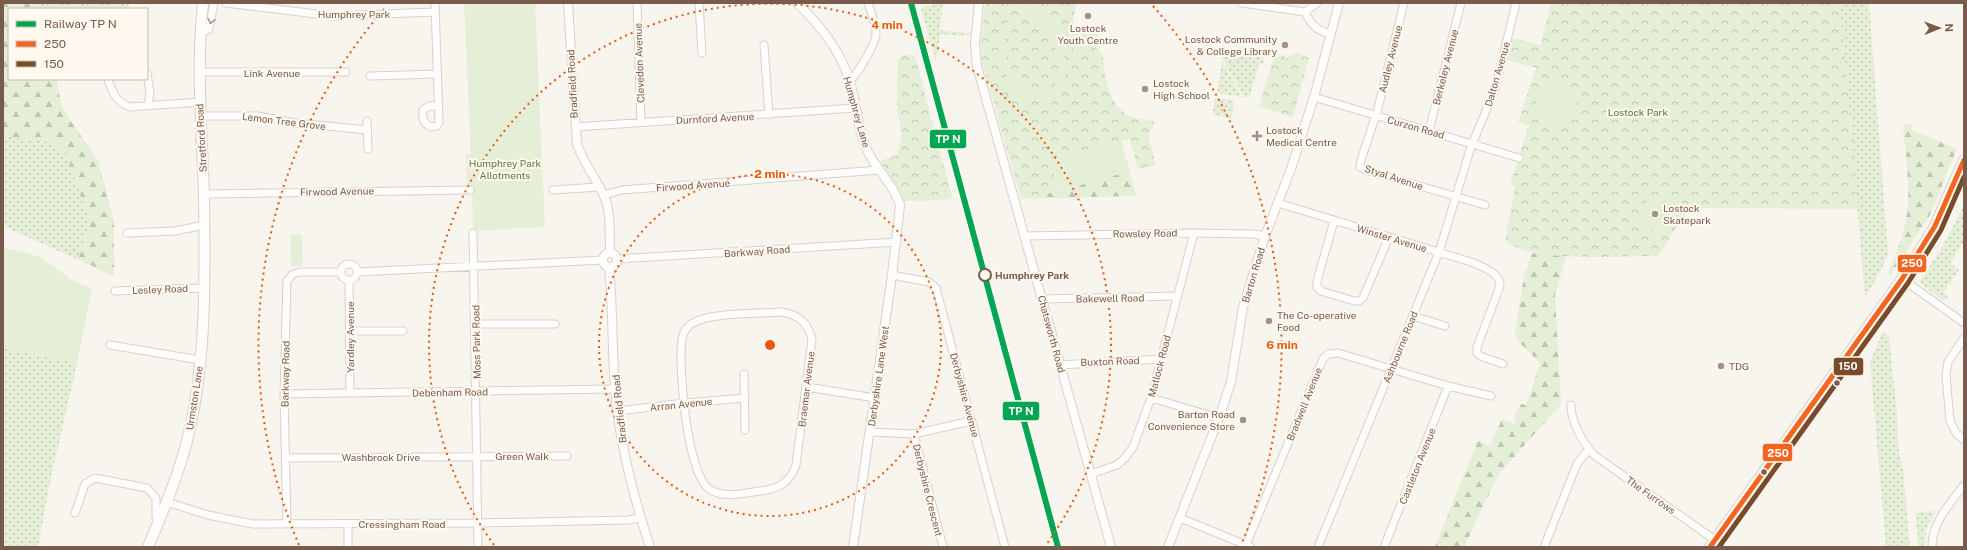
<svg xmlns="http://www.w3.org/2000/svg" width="1967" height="550" font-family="'Public Sans',sans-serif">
  <defs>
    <pattern id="grass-dots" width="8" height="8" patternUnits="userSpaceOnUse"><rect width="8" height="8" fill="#e5efd8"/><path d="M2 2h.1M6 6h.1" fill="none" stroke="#bec5b1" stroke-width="1.8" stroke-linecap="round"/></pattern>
    <pattern id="forest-firs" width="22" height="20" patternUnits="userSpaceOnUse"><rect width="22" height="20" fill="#e5efd8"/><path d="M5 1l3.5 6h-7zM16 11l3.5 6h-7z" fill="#bec5b1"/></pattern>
    <pattern id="park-crowns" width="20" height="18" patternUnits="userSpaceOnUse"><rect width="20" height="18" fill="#e5efd8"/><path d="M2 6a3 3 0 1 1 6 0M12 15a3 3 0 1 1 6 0" fill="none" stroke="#bec5b1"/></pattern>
  </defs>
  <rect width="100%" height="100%" fill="#f8f4ee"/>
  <path fill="url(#grass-dots)" d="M3,3H39L41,9H9V79H56L62,108L98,161L114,222V276L3,226Z
    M937,3H943L940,30L970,33L969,36L940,34L936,62L921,8Z
    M1840,3H1869L1888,254L1881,270L1865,298Z
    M1223,51L1255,55L1256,52H1260L1264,60L1263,64L1259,63L1249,98L1244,97L1222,58Z
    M1222,61L1242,97L1217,93Z
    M1215,98L1234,100L1232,118L1216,116L1213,112Z
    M1964,205V245L1962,244L1950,263L1959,270L1943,293L1949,297L1943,300L1921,284L1920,281L1944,244Z
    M1883,331L1889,337L1897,414L1898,446L1903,469L1910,547H1886L1870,362Z
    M3,348L77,363L51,478L38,547H3Z
    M1936,511L1926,528L1925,547H1919L1915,513Z"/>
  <path fill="url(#forest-firs)" d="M3,3H39L41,9H9V79H56L62,108L98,161L114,222V276L78,259L90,223L66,153L50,142L3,136Z
    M1911,124L1912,130L1957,149L1929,217L1891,275L1888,273C1896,254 1904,235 1907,214C1911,185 1905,154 1903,125Z
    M1130,171L1136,196L1021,199L1059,191Z
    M1532,253L1566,256L1555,295L1561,404L1498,475L1464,547H1435L1478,440L1490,446L1502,419L1515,424V414L1521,404L1526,405L1540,363L1518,341L1515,333L1524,276Z"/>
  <path fill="url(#park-crowns)" d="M39,3H129V9H41Z
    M985,3H1076L1072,28L1098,32L1096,48L1103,55C1104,76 1109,108 1132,117C1139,120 1148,120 1156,122L1148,134L1156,165L1138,169L1130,139L1121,140L1050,159L1059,191L1021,199L982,61L981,44Z
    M1551,3H1840L1859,209L1689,208L1658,256C1619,256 1535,263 1505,241L1515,186L1510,185L1529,126L1518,122L1536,68L1507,60L1512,38L1541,45Z
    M1296,53L1309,58L1293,117L1259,107L1273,60L1283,54L1286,59Z
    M903,54L915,56L952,197L945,200L904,201L880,161L897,155L902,136L897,111L898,61Z"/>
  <path fill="#e5efd8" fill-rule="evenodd" d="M464,3H535L545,227L473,231L472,187H467L466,154H471Z
    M1018,3H1026L1086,53L1083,57L1058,37C1061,48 1067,60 1066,72C1064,97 1035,108 1016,92C1009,86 1007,76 1004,68C996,42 996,17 1030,13ZM1028,19C1052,20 1066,64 1057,82C1054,88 1049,91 1043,93C1022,100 1014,82 1009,66C1002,44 1000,23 1028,19Z
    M1543,80L1580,92L1569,129L1531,118Z
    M1121,140L1130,171L1059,191L1050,159Z
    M1653,195L1669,202L1668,204L1660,200L1659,202L1670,207L1660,232L1658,233L1643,224L1640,220L1648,207L1646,204L1647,201H1650Z
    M290,234H302L303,266H291Z
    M3,247L41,257L72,280L92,289L77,363L3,348Z"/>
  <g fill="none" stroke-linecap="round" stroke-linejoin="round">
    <g stroke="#d7d1cc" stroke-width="9">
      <path id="minor" d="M226,3L333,16L435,12
        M435,3L439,122L437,126L431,127C423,123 422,119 423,110L429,106H438
        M637,3L641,122
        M699,3L702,53
        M1242,3L1305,12
        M1317,3L1305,12C1311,25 1317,31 1331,34
        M1404,3L1377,112L1361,160L1360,167L1365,170L1485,205
        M200,34L209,29L214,3
        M764,45L769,115
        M199,72H346
        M147,73L150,93L148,105
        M370,76L437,74
        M108,79C112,92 116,102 130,107L200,102
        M850,81C857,74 876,44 876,34C876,24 871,13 868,3
        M1314,97L1519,158
        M200,116H258L296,123L367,130
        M367,121L368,149
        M575,127L855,108
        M1429,131L1461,3
        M553,190L599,187
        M204,194L470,190
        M604,195L622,190L879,170
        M1278,203L1471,262C1481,266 1501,273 1500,286L1477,347V353L1480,356L1503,364
        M1334,221L1317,281V287L1321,291L1354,301H1359L1363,298L1389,237
        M127,233L175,231L204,225
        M473,233L478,547
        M1025,236L1194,233L1254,234L1265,236
        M617,259L897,242
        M341 272a8 8 0 1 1 16 0a8 8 0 1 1-16 0Z
        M357,272L603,260
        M892,275L929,282L936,288L1005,547
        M1902,279L1964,323
        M349,280L350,393
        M115,291L204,288
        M1042,299L1178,296
        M781,312C797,314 808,322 812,339L796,465C790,483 778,489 760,491C744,493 724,499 709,489C687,473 678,367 682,339C683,333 686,328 691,324C708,312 758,314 781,312Z
        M1413,316L1445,326
        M476,324H555
        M350,331H403
        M1964,338L1948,362L1946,375L1950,421L1956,433L1964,440
        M110,345L200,360
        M1060,365L1161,359
        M744,374L745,430
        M807,387L875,398
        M284,394L615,389
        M1151,398L1219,418
        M1571,405C1571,422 1583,443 1594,455L1715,540
        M618,411L684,403L745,398
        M870,432L914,434L971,421
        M914,434L943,547
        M285,458L567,456
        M1091,474L1117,465L1125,458L1133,447L1151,398L1194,233
        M167,502L208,515L253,524L478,523L628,520L640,518
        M75,513L85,484L95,478L147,488L156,498V517L158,522
        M1180,518L1251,547
        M287,524L284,394L287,281L293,274L300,272H341
        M348,524V547
        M1245,547L1323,359L1328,354L1338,353L1448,386L1491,396
        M1318,547L1439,252L1471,147L1495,89L1516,3
        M1384,547L1448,386
        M1544,547L1577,464L1589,449
        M1932,547C1932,522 1950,504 1964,485"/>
    </g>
    <g stroke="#d7d1cc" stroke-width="10">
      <path id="tertiary" d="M568,3L577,144C583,162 595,177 603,194C612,211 609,234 610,253
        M797,3C819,24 841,52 850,82C857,104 857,128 867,150C876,169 894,185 900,205L892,275L853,547
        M979,3L975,44L977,66L1111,547
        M603 260a7 7 0 1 1 14 0a7 7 0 1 1-14 0Z
        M609,267C613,307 612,348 615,389C619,443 633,495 650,547
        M1168,547L1219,418L1231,382L1243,307L1265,236L1291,169L1314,97L1339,3"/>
    </g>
    <g stroke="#d8d0ca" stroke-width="12">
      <path id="secondary" d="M148,547C162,514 176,481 186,445C207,364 205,279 204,196C202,131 196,68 203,3
        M1710,547L1902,279L1935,226L1964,160"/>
    </g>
    <use href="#minor" stroke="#fefdfc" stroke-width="7"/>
    <use href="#tertiary" stroke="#fefdfc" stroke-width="8"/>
    <use href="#secondary" stroke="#fefdfc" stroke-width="10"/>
    <g stroke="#fff9ef" stroke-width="8">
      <path id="bus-1" d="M1710,547L1902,279L1935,226L1964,160"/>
    </g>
    <g stroke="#fff9ef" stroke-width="8">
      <path id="bus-2" d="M1719,547L1908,283L1941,230L1964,177"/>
    </g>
    <use href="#bus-1" stroke="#f26522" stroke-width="5"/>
    <use href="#bus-2" stroke="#7a4b2a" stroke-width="5"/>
    <g stroke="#fff9ef" stroke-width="9">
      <path id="rail-1" d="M911,3L1058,547"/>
    </g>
    <use href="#rail-1" stroke="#00a651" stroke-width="6"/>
  </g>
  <defs><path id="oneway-chevron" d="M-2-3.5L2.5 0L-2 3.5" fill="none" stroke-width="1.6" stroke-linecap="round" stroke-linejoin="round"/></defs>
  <use stroke="#a7948a" href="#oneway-chevron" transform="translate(211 21) rotate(103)"/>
  <g fill="none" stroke="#e8590c" stroke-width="2" stroke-dasharray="2 4">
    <circle cx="770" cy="345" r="171"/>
    <path d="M494 545A341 341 0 1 1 1046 545"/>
    <path d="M299 545A512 512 0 0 1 387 6M1153 6A512 512 0 0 1 1241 545"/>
  </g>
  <g fill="#a59185" stroke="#fff9ef" stroke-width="1.5">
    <circle cx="1088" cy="16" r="4"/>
    <circle cx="1285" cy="45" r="4"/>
    <circle cx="1145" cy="89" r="4"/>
    <path d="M1255 130h4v4h4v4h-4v4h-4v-4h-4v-4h4z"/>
    <circle cx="1655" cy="214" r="4"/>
    <circle cx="1269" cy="321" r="4"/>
    <circle cx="1721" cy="366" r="4"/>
    <circle cx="1243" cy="420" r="4"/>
  </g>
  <circle fill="#fff9ef" stroke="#785b4c" stroke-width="2" cx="985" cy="275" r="6"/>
  <g fill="#785b4c" stroke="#fff9ef" stroke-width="1.5">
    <circle cx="1837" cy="383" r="3.5"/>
    <circle cx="1764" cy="472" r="3.5"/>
  </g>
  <g text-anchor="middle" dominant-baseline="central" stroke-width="4" stroke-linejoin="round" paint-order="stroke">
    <g font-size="10" fill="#785b4c" stroke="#fff9ef">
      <text x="354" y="14">Humphrey Park</text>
      <text transform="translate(1390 59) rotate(-76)">Audley Avenue</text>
      <text transform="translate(639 63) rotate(-92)">Clevedon Avenue</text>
      <text transform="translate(1445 67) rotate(-76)">Berkeley Avenue</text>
      <text x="272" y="73">Link Avenue</text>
      <text transform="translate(1497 74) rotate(-74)">Dalton Avenue</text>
      <text transform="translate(572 84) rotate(-93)">Bradfield Road</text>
      <text transform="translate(857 112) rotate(74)">Humphrey Lane</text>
      <text transform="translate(715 118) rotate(-3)">Durnford Avenue</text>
      <text transform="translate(284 121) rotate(7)">Lemon Tree Grove</text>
      <text transform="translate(1416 127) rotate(16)">Curzon Road</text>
      <text transform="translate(201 138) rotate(-93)">Stretford Road</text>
      <text transform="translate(1394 177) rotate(18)">Styal Avenue</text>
      <text transform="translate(693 185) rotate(-4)">Firwood Avenue</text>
      <text transform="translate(337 191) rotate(-1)">Firwood Avenue</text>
      <text transform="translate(1145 233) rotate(-1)">Rowsley Road</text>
      <text transform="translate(1392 238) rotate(17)">Winster Avenue</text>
      <text transform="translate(757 251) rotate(-4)">Barkway Road</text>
      <text transform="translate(1253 275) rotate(-73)">Barton Road</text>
      <text transform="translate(160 289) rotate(-2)">Lesley Road</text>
      <text transform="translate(1110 298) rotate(-1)">Bakewell Road</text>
      <text transform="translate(1052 334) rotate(75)">Chatsworth Road</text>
      <text transform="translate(350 337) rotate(-90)">Yardley Avenue</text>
      <text transform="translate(476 342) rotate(-91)">Moss Park Road</text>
      <text transform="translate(1400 347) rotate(-68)">Ashbourne Road</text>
      <text transform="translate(1110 361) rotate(-2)">Buxton Road</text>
      <text transform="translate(1159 366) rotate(-75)">Matlock Road</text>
      <text transform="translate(285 374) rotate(-89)">Barkway Road</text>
      <text transform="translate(878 376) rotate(-82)">Derbyshire Lane West</text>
      <text transform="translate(806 389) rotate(-83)">Braemar Avenue</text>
      <text transform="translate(450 392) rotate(-1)">Debenham Road</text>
      <text transform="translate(965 395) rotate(75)">Derbyshire Avenue</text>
      <text transform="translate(194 398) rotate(-81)">Urmston Lane</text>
      <text transform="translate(681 404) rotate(-6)">Arran Avenue</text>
      <text transform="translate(1304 404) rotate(-68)">Bradwell Avenue</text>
      <text transform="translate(619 409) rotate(-96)">Bradfield Road</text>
      <text x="522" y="456">Green Walk</text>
      <text x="381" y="457">Washbrook Drive</text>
      <text transform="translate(1417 466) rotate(-68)">Castleton Avenue</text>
      <text transform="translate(928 490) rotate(76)">Derbyshire Crescent</text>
      <text transform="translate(1651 495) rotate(35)">The Furrows</text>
      <text x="402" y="524">Cressingham Road</text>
    </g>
    <g font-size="10" fill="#785b4c" stroke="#fff9ef" text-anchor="start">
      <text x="1088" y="28" text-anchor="middle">Lostock<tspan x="1088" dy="12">Youth Centre</tspan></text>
      <text x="1277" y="39" text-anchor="end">Lostock Community<tspan x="1277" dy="12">&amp; College Library</tspan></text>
      <text x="1153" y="83">Lostock<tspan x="1153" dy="12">High School</tspan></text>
      <text x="1266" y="130">Lostock<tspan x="1266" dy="12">Medical Centre</tspan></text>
      <text x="1663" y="208">Lostock<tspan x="1663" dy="12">Skatepark</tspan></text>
      <text x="1277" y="315">The Co-operative<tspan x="1277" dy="12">Food</tspan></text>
      <text x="1729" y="366">TDG</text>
      <text x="1235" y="414" text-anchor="end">Barton Road<tspan x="1235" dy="12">Convenience Store</tspan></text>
    </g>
    <g font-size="10" fill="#547d43" stroke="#fff9ef">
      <text x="1638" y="112">Lostock Park</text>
      <text x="505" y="163">Humphrey Park<tspan x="505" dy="12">Allotments</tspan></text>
    </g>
    <g font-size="10" font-weight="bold" fill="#785b4c" stroke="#fff9ef" text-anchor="start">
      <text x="995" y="275">Humphrey Park</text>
    </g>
  </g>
  <circle cx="770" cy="345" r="6" fill="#e8590c" stroke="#fff9ef" stroke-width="2"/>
  <g font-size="12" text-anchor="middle" font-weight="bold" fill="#e8590c" stroke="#fff9ef" stroke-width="4" stroke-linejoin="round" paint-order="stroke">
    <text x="887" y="29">4 min</text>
    <text x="770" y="178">2 min</text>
    <text x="1282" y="349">6 min</text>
  </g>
  <g stroke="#fff9ef" stroke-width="1.5">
    <rect x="929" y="129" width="38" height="20" rx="4" fill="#00a651"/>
    <rect x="1897" y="254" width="30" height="19" rx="4" fill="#f26522"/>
    <rect x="1833" y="357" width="31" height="19" rx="4" fill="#7a4b2a"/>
    <rect x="1002" y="401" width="38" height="20" rx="4" fill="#00a651"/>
    <rect x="1762" y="443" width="31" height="19" rx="4" fill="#f26522"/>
  </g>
  <g font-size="11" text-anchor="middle" font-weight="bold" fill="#fff">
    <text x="948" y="143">TP N</text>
    <text x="1912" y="267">250</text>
    <text x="1848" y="370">150</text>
    <text x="1021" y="415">TP N</text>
    <text x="1778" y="457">250</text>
  </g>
  <rect width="1967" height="550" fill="none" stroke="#785b4c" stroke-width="8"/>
  <rect x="8" y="8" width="140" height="72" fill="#fff9ef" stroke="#c9baae"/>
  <rect x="16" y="21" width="20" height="6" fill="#00a651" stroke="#c9baae"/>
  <text x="44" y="28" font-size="12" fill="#785b4c">Railway TP N</text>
  <rect x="16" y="41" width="20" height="6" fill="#f26522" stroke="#c9baae"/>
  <text x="44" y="48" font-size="12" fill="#785b4c">250</text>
  <rect x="16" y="61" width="20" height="6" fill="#7a4b2a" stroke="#c9baae"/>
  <text x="44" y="68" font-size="12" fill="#785b4c">150</text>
  <g transform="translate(1939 28) rotate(89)" stroke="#fff9ef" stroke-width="3" paint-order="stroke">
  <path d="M0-3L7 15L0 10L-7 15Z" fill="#785b4c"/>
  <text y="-6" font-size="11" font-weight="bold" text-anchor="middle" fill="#785b4c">N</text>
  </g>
</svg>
